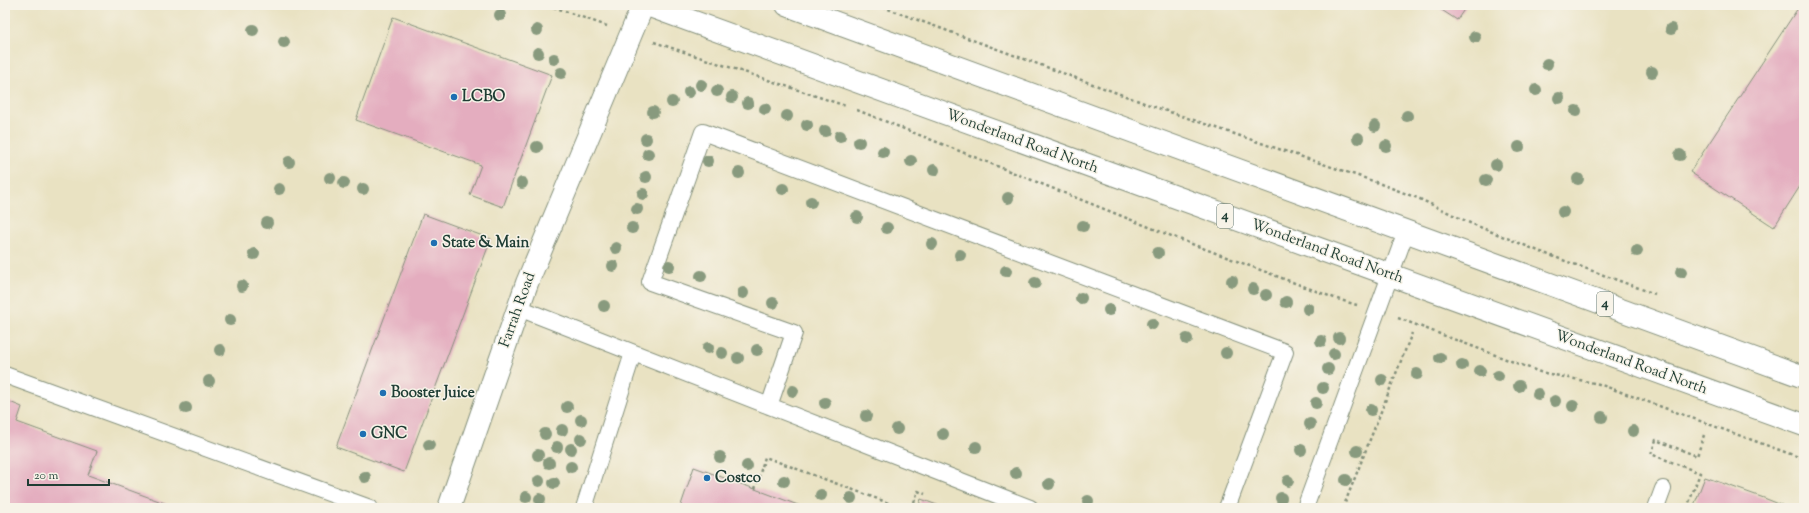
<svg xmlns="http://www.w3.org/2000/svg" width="1809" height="513" font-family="'Sorts Mill Goudy',serif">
  <rect width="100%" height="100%" fill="#f7f3e8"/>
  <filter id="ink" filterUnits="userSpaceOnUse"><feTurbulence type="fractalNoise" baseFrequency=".025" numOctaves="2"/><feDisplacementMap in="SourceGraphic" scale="8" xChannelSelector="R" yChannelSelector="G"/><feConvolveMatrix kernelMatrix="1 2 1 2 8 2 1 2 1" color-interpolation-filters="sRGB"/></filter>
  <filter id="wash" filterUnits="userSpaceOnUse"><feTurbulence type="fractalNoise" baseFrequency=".012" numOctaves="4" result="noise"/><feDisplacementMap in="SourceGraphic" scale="16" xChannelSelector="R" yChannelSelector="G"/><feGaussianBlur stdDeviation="0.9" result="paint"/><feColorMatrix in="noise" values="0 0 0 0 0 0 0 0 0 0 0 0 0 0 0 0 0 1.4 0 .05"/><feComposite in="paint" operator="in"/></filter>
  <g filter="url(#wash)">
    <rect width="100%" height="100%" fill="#e9e2c2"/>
    <g id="blocks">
      <path fill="#e4adbf" d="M1434,5H1467L1457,20Z
        M1800,5H1804V180L1774,227L1690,172Z
        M393,17L552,75L503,207L470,195L481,165L356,120Z
        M423,214L491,239L404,472L336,447Z
        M5,400L22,407L17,422L97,451L88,475L178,508H5Z
        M694,467L755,489L806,508H680Z
        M1705,477L1764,498L1789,508H1693Z
        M921,499L945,508H918Z"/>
    </g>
  </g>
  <g filter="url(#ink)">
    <use href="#blocks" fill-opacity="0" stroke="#84907b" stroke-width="1"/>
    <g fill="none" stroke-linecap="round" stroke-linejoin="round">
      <g stroke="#84907b" stroke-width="18">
        <path id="service" d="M519,308L1030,508
          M5,375L370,508
          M769,406L794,333L650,282L703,132L1285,352L1227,508
          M584,508L633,353
          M1305,508L1406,232
          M1656,508L1663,489"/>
      </g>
      <g stroke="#84907b" stroke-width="24">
        <path id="minor" d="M449,508L527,283L643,5"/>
      </g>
      <g stroke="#84907b" stroke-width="24">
        <path id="primary" d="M647,5L1804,425
          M787,5L1804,377"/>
      </g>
      <path stroke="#84907b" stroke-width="2.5" stroke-dasharray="3 3" stroke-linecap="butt" d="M548,5L607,26
        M877,5L1158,108L1373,181L1420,199L1470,223L1541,252L1655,294
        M654,42L846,106
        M857,110L1184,241L1337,299L1357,305
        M1398,318L1540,372L1599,384L1804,459
        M755,489L765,457L902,508
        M912,508L918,491L925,494
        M1343,508L1412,333
        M1687,508L1700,473L1651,454L1656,440L1697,456L1704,435"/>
      <use href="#service" stroke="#fff" stroke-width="16"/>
      <use href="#minor" stroke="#fff" stroke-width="22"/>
      <use href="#primary" stroke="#fff" stroke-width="22"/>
    </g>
    <g fill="#889a7e">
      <circle cx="500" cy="15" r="6"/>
      <circle cx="1671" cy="29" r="6"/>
      <circle cx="253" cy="30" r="6"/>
      <circle cx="537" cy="30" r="6"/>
      <circle cx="1475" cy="37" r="6"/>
      <circle cx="284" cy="42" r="6"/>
      <circle cx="538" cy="53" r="6"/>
      <circle cx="554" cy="59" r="6"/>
      <circle cx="1547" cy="64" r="6"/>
      <circle cx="1652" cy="72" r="6"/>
      <circle cx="561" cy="73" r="6"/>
      <circle cx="701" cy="85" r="6"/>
      <circle cx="1536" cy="90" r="6"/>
      <circle cx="717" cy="91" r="6"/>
      <circle cx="689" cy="92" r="6"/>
      <circle cx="732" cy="97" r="6"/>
      <circle cx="1559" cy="98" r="6"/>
      <circle cx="672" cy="102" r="6"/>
      <circle cx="748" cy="103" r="6"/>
      <circle cx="765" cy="109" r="6"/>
      <circle cx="1576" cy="111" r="6"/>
      <circle cx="653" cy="112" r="6"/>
      <circle cx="787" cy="116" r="6"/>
      <circle cx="1407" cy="116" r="6"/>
      <circle cx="807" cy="125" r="6"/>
      <circle cx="1375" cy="126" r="6"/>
      <circle cx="825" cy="131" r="6"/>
      <circle cx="840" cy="136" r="6"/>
      <circle cx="1358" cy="138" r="6"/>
      <circle cx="646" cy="139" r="6"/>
      <circle cx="859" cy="142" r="6"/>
      <circle cx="1386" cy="146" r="6"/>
      <circle cx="537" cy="147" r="6"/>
      <circle cx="1519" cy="147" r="6"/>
      <circle cx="883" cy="152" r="6"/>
      <circle cx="648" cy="154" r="6"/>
      <circle cx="1680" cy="155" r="6"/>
      <circle cx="708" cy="161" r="6"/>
      <circle cx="911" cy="161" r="6"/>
      <circle cx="289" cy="162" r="6"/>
      <circle cx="1496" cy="165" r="6"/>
      <circle cx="934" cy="170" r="6"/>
      <circle cx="739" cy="173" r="6"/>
      <circle cx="646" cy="177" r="6"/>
      <circle cx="330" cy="178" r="6"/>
      <circle cx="1578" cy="179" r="6"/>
      <circle cx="1486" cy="180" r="6"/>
      <circle cx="344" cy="183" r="6"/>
      <circle cx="522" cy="183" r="6"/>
      <circle cx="279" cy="189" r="6"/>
      <circle cx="363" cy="189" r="6"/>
      <circle cx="783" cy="189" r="6"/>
      <circle cx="643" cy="194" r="6"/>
      <circle cx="1008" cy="198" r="6"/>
      <circle cx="811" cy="202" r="6"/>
      <circle cx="637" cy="209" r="6"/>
      <circle cx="1563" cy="212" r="6"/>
      <circle cx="857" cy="217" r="6"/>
      <circle cx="267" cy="223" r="6"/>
      <circle cx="1083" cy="226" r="6"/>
      <circle cx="632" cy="228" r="6"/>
      <circle cx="887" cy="228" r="6"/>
      <circle cx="932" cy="244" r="6"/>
      <circle cx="616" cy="248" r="6"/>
      <circle cx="1637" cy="251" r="6"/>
      <circle cx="1158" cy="253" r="6"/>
      <circle cx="254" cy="254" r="6"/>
      <circle cx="960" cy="255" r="6"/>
      <circle cx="613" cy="266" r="6"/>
      <circle cx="669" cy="266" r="6"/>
      <circle cx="1006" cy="271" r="6"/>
      <circle cx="1681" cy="272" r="6"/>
      <circle cx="701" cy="276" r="6"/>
      <circle cx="1232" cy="281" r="6"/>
      <circle cx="1035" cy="283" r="6"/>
      <circle cx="242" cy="286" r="6"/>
      <circle cx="1253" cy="289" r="6"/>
      <circle cx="743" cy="293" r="6"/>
      <circle cx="1266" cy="295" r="6"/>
      <circle cx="1081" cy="298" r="6"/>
      <circle cx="1286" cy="302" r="6"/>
      <circle cx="773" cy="303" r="6"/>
      <circle cx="604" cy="306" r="6"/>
      <circle cx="1308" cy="309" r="6"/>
      <circle cx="1109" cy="310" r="6"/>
      <circle cx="230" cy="320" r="6"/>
      <circle cx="1152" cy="324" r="6"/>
      <circle cx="1339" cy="338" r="6"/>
      <circle cx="1187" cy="339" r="6"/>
      <circle cx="1321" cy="341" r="6"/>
      <circle cx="708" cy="348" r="6"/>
      <circle cx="220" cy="350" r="6"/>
      <circle cx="757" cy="350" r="6"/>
      <circle cx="722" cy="353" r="6"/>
      <circle cx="1226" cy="353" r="6"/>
      <circle cx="1334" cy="354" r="6"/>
      <circle cx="738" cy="358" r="6"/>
      <circle cx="1440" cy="358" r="6"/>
      <circle cx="1462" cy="365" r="6"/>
      <circle cx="1328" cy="369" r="6"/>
      <circle cx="1480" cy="371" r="6"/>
      <circle cx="1417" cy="374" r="6"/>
      <circle cx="1498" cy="376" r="6"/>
      <circle cx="1382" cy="380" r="6"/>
      <circle cx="209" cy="381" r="6"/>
      <circle cx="1519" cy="386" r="6"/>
      <circle cx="1323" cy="388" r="6"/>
      <circle cx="793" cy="391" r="6"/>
      <circle cx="1538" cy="394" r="6"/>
      <circle cx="1555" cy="401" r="6"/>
      <circle cx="825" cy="403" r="6"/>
      <circle cx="1316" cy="403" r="6"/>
      <circle cx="1573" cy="406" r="6"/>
      <circle cx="567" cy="407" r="6"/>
      <circle cx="186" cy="408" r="6"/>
      <circle cx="1371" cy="410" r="6"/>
      <circle cx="866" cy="416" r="6"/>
      <circle cx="1602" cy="417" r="6"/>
      <circle cx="581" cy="420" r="6"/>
      <circle cx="1310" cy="424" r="6"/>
      <circle cx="897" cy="429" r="6"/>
      <circle cx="562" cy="430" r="6"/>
      <circle cx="1633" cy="431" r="6"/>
      <circle cx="545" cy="434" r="6"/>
      <circle cx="943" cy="434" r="6"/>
      <circle cx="581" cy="439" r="6"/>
      <circle cx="429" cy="445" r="6"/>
      <circle cx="557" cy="447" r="6"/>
      <circle cx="976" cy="447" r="6"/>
      <circle cx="571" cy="449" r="6"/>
      <circle cx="1301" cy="450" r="6"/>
      <circle cx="1357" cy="451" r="6"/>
      <circle cx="538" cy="455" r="6"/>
      <circle cx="720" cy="457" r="6"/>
      <circle cx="549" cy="463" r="6"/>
      <circle cx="747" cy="466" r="6"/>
      <circle cx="571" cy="467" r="6"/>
      <circle cx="1016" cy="473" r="6"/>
      <circle cx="365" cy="477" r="6"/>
      <circle cx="1346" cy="480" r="6"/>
      <circle cx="539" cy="481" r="6"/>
      <circle cx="784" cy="481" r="6"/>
      <circle cx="1288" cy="481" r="6"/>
      <circle cx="554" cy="483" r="6"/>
      <circle cx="1049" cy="484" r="6"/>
      <circle cx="821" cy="495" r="6"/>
      <circle cx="526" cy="497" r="6"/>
      <circle cx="851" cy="498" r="6"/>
      <circle cx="1281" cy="498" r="6"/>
      <circle cx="540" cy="499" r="6"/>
      <circle cx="1088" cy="501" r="6"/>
    </g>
  </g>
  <g fill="#1f6fb2" stroke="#f7f3e8" stroke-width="1.5">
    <circle cx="454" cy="97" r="4"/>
    <circle cx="434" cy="243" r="4"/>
    <circle cx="383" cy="393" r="4"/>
    <circle cx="363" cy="434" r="4"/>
    <circle cx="707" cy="478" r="4"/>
  </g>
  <g text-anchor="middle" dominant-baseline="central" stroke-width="3" stroke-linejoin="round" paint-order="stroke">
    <g fill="#f7f3e8" stroke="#60746a" stroke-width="1">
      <rect x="1217" y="204" width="16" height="24" rx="3"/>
      <rect x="1597" y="292" width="16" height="24" rx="3"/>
    </g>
    <g font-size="14" font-weight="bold" fill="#1f3d34">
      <text x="1225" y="216">4</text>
      <text x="1605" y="304">4</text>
    </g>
    <g font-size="15" font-weight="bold" fill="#1f3d34" stroke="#f7f3e8" text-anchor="start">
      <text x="462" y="97">LCBO</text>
      <text x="442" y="243">State &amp; Main</text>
      <text x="391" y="393">Booster Juice</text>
      <text x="371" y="434">GNC</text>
      <text x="715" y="478">Costco</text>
    </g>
    <g font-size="15" fill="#1f3d34" stroke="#f7f3e8">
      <text transform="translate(1022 142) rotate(20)">Wonderland Road North</text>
      <text transform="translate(1327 252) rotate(20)">Wonderland Road North</text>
      <text transform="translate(518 310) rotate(-70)">Farrah Road</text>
      <text transform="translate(1631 363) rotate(20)">Wonderland Road North</text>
    </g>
  </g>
  <rect width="1809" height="513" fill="none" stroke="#f7f3e8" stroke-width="20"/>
  <path d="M28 479v6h81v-6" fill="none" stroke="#1f3d34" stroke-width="2"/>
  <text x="34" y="479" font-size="12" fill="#1f3d34" stroke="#f7f3e8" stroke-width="3" paint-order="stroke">20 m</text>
</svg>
